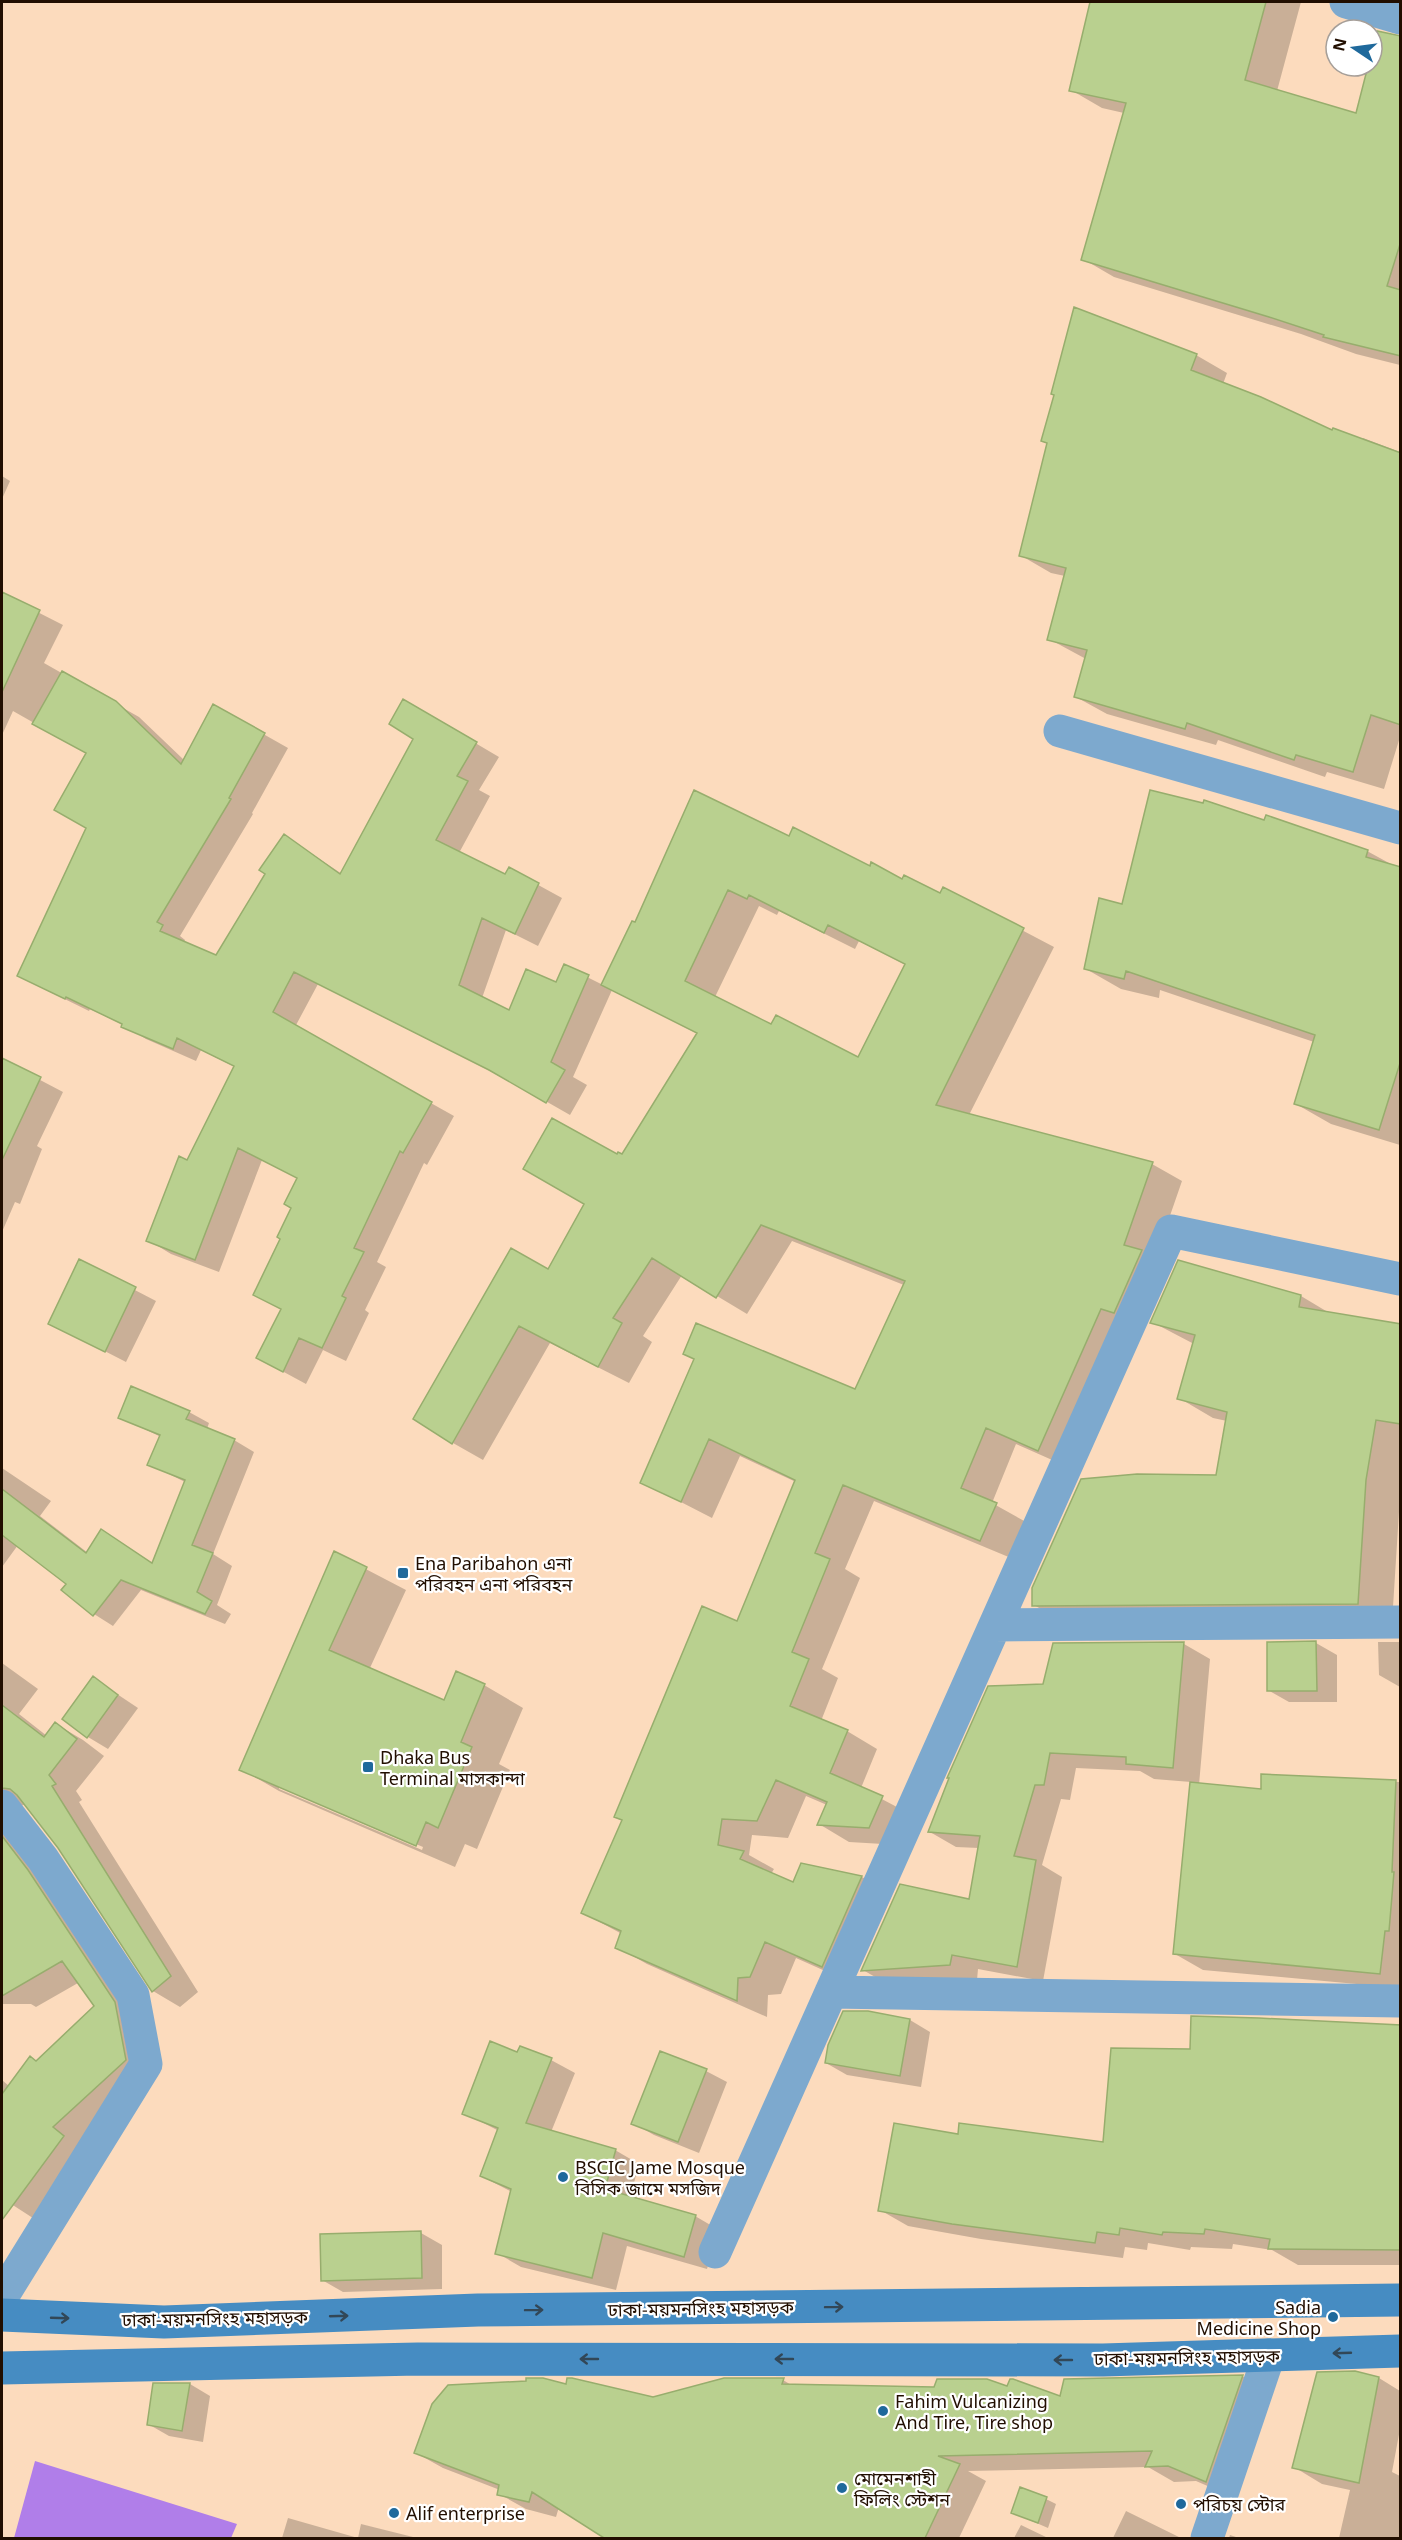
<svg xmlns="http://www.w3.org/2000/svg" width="1402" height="2540" font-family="'Noto Sans','Noto Sans Bengali',sans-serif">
  <rect width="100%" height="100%" fill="#fcdbbd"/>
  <path fill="#b07ee9" d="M35,2461L237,2524L231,2538H14Z"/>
  <path fill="#0003" fill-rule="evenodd" d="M1090,2H1301L1277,91L1357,115L1370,66H1372V57L1400,37V365L1356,354L1301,334L1114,277L1083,259L1124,113L1102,108L1071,90Z
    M1196,355L1227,373L1223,384L1333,432L1362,440L1363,438L1400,452V737L1384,789L1327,772L1325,777L1218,740L1216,745L1107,714L1076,697L1086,659L1049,639L1065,576L1051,573L1020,555L1048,444L1042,441Z
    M2,476L10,481L2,499Z
    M2,594L63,625L44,663L139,717L184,760L214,706L288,748L252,813L253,814L180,936L185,940L184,943L217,957L267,874L285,836L342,874L415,738L404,701L499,757L479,790L490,796L459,853L506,876L509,869L562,898L538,946L506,930L482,998L509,1012L557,984L565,966L603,985L635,924L789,838L941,895L944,889L1054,947L969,1115L1152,1164L1182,1181L1155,1259L1068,1467L1016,1444L992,1503L1026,1522L1011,1558L874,1501L845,1569L860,1578L822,1669L838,1678L821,1721L847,1731L877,1749L861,1788L912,1815L900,1845L849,1842L819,1824L827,1805L806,1796L788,1838L752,1835L749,1855L774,1869L771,1874L794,1884L802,1865L862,1877L892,1895L852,1983L796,1958L781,1994L768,1995L767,2017L647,1964L617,1947L622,1934L583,1913L623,1821L615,1816L738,1623L796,1482L740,1456L712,1518L642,1482L695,1359L856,1391L904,1285L792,1241L747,1314L682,1275L643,1336L652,1342L629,1383L550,1343L483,1460L453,1443L548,1271L618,1156H622L698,1034L612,990L573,1077L587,1085L570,1115L514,1083L318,984L295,1027L454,1116L427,1165L424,1163L377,1262L386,1267L365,1310L369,1313L346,1361L323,1350L306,1384L258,1358L282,1310L255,1295L282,1239L293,1208L298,1178L262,1160L219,1272L171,1254L148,1240L235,1067L201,1050L196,1061L146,1039L124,1025L90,1009L89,1011L18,976L88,828L87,753L13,711L2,735ZM759,906L777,915L779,911L855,949L859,941L906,965L859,1059L772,1026L715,997Z
    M1367,851L1400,869V1145L1331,1124L1296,1104L1314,1042L1160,990L1159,998L1121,989L1086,969L1123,905Z
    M2,1060L63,1092L37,1146L42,1149L20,1204L15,1202L2,1232Z
    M79,1261L156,1301L126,1362L50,1323Z
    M1301,1296L1331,1314L1400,1329V1496L1392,1623L1068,1625L1034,1605L1217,1477L1227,1421L1213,1418L1179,1398L1194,1344L1152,1322Z
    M189,1412L209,1423L207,1429L234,1440L254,1452L213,1554L232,1566L217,1605L231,1614L225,1624L141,1590L113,1626L94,1614L68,1584L18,1545L2,1567V1468L51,1501L40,1516L88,1553L121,1543L153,1564L185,1482L149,1464L161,1437L120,1417Z
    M335,1553L406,1590L369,1670L444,1702L484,1685L523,1708L499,1764L510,1770L477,1849L465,1844L455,1867L279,1791L241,1769ZM279,1786L423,1847L422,1850L279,1789Z
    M1378,1642H1400V1687L1379,1675Z
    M1316,1643L1337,1655V1702H1289L1268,1690Z
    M1184,1644L1210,1659L1199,1785L1262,1791L1263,1776L1399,1782L1400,1725V1988L1203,1970L1175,1954L1191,1782L1154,1779L1140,1771L1076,1768L1070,1800L1061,1799L1042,1865L1062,1877L1043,1981L978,1969L977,1980L889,1985L863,1970L970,1900L979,1848L956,1847L930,1832L1044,1686L1054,1645Z
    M2,1663L38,1689L19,1714L47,1736L56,1724L83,1740L104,1756L76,1791L82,1800L79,1802L198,1992L180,2007L153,1991L60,1848L26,1804L18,1807L142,2019L153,2076L39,2222L2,2198V2080L9,2086L30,2058L37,2062L96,2006L78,1983L36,2007L31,2004H2Z
    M93,1678L138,1708L108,1749L88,1737Z
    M910,2020L930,2032L921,2087L847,2075L826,2063Z
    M1400,2027V2265H1298L1272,2250L1233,2244L1232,2249L1191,2247L1190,2250L1148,2243L1147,2250L1125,2247L1123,2258L981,2239L908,2226L880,2210L959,2136L1104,2144L1191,2050Z
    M518,2054L551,2060L575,2073L551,2132L615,2150L639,2164L630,2198L695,2216L719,2230L707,2269L627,2246L616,2290L521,2267L497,2253L512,2192L481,2176L499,2131L464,2113Z
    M706,2071L727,2082L699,2153L654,2135L633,2123Z
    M421,2233L442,2245V2289L343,2292L322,2280Z
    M1354,2373L1379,2378L1400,2391V2429L1392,2472L1400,2476V2538H1339L1350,2490L1322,2484L1294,2467Z
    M1242,2376L1269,2391L1233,2497L1196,2481L1174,2482L1148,2467L968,2471L986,2481L959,2538H606L559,2507L556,2517L526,2509L499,2494L500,2490L443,2468L416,2453L567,2385L653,2398L783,2380L793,2386L935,2389L1008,2388L1061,2398Z
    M190,2384L210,2396L203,2442L169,2436L148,2424Z
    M1046,2499L1056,2504L1048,2528L1013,2513Z
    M1126,2511L1181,2538H1113Z
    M288,2518L358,2538L361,2524L417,2538H282Z
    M1021,2525L1048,2538H1014Z
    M1230,2535L1239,2538H1229Z"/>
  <path fill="#b9d08f" stroke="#97ad6d" stroke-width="1.5" fill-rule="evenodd" d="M1090,2H1266L1245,80L1356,113L1368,66H1372V51L1377,31L1401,36V241L1387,286L1401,290V356L1323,337L1324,335L1269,317L1081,260L1126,103L1069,91Z
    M1074,307L1197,354L1191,370L1261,397L1332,430L1333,428L1401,453V725L1371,715L1353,772L1296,755L1294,760L1187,723L1185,729L1074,697L1087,650L1047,640L1066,568L1019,556L1047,443L1041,441L1054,395L1051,394Z
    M2,592L40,610L2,692Z
    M62,671L116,701L181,764L213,704L265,733L229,798L231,799L157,922L163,925L160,931L216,955L265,874L259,870L284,834L340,874L413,739L389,724L403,699L477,742L457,776L468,781L436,840L505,874L509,867L539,883L515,934L482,918L459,985L509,1010L526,969L556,982L564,964L589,975L551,1062L565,1070L546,1103L489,1070L294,972L273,1012L432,1102L403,1153L400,1151L354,1248L364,1252L342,1296L346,1298L322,1348L299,1338L283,1372L256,1358L281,1309L253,1295L280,1239L277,1237L291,1208L284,1204L297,1178L238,1148L195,1260L146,1241L179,1156L187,1160L234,1066L177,1038L173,1049L121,1027L122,1024L66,997L65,999L17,976L86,828L54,810L86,753L32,724Z
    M694,790L789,836L793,827L870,866L871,862L902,879L904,875L940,893L943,887L1024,928L936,1105L1153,1162L1124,1245L1142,1250L1114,1313L1101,1309L1038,1451L986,1428L961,1488L997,1503L980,1541L843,1485L815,1553L830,1559L792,1652L809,1659L790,1706L848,1730L830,1773L883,1796L869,1828L817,1825L827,1802L776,1780L757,1821L722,1819L718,1845L744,1851L740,1859L793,1882L801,1863L862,1876L822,1967L765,1942L750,1977L738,1978L737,2001L615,1948L621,1931L581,1913L622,1820L614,1817L702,1606L737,1621L795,1480L709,1439L681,1502L640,1483L694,1359L683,1354L696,1323L855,1389L905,1281L761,1225L716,1298L652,1258L613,1318L622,1323L598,1367L519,1326L452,1444L413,1419L511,1248L548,1269L584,1204L523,1169L552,1118L617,1154L618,1152L622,1154L697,1033L601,985L632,921L635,922ZM728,890L747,899L749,895L824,933L828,925L905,964L858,1057L776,1015L771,1024L685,981Z
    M1150,790L1203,803L1204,800L1264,820L1266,815L1368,850L1366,857L1401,867V1060L1379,1130L1294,1104L1315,1035L1126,971L1124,979L1084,969L1099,898L1122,904Z
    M2,1058L41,1077L2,1160Z
    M79,1259L136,1287L105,1352L48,1324Z
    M1178,1260L1301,1295L1299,1307L1401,1324V1424L1376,1420L1366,1480L1358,1604L1032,1606V1588L1081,1479L1137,1474L1216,1475L1227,1412L1177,1399L1195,1335L1150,1323Z
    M131,1386L190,1411L186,1419L235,1439L192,1545L213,1553L197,1592L212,1601L205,1614L121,1580L93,1616L61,1590L66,1584L2,1535V1489L86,1553L101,1529L152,1563L185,1480L147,1465L160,1435L118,1418Z
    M334,1551L367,1567L329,1650L444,1700L456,1671L485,1684L461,1742L472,1747L438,1828L426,1822L416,1846L239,1770Z
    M1316,1641L1317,1691H1267V1642Z
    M1184,1642L1173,1768L1126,1764V1757L1050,1753L1044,1785H1035L1014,1856L1036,1860L1017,1967L952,1955L950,1965L861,1971L900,1884L969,1899L980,1836L928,1832L949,1778H947L988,1686L1043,1684L1053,1643Z
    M93,1676L118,1695L87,1738L62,1719Z
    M2,1705L44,1737L55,1722L77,1739L49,1775L56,1784L52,1786L171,1976L152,1992L58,1848L17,1795L10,1789L2,1788Z
    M1261,1774L1396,1780L1392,1872H1394L1389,1931H1385L1380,1974L1173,1954L1190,1782L1261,1789Z
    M2,1836L28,1870L115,2002L126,2060L53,2127L64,2136L2,2220V2094L30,2056L36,2061L94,2006L62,1961L2,1996Z
    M843,2011H868L910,2019L900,2076L825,2063L828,2045Z
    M1191,2016L1259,2018L1401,2025V2250L1268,2249L1270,2239L1205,2229L1204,2234L1163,2232L1162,2235L1120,2228L1119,2235L1097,2232L1095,2243L952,2224L878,2211L894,2123L958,2134L959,2123L1103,2142L1111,2048L1190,2049Z
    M490,2041L517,2052L520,2046L552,2058L526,2123L616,2149L605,2189L696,2215L684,2257L603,2233L592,2278L495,2254L511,2189L480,2176L498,2128L462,2114Z
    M660,2051L707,2069L678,2142L631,2124Z
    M421,2231L422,2278L321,2281L320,2234Z
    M1355,2371L1379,2377L1359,2483L1292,2468L1317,2372Z
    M1243,2375L1206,2482L1168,2466L1145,2467L1152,2451L938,2456L960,2464L925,2538H604L532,2492L529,2502L497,2495L499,2485L414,2453L432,2404L448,2385L526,2381V2378H543L566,2384L567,2378H572L653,2397L724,2378H784L782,2384L934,2387L937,2379H987L1007,2386L1010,2379H1013L1060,2396L1064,2379Z
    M153,2383H190L182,2431L147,2425Z
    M1020,2487L1047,2497L1038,2523L1011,2513Z"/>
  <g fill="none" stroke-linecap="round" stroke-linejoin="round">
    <path stroke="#7da9ce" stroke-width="33" d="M1346,2L1400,18
      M1060,731L1400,828
      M995,1625L1400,1622
      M2,1806L43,1859L133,1995L146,2064L2,2297
      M831,1992L1400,2001
      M715,2252L1171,1231L1400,1279
      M1207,2538L1269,2355"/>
    <path stroke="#468cc2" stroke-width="33" d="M2,2315L164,2322L478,2310L1400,2300
      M2,2368L418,2359L1103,2360L1400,2351"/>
  </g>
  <defs><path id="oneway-shaft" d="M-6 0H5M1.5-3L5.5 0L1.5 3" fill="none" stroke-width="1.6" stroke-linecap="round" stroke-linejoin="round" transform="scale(1.5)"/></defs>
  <g stroke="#324757">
    <use href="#oneway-shaft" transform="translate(834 2307) rotate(-1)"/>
    <use href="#oneway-shaft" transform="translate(534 2310) rotate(-1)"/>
    <use href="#oneway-shaft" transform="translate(339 2316) rotate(-2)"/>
    <use href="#oneway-shaft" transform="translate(60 2318) rotate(2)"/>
    <use href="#oneway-shaft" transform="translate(1342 2353) rotate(178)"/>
    <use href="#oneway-shaft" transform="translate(589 2359) rotate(-180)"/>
    <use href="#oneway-shaft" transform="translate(784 2359) rotate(-180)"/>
    <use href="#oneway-shaft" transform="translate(1063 2360) rotate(-180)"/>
  </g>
  <g fill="#1f699c" stroke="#fff" stroke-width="2">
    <rect x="397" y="1567" width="12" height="12" rx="3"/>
    <rect x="362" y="1761" width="12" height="12" rx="3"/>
    <circle cx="563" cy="2177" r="6"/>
    <circle cx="1333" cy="2317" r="6"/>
    <circle cx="883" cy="2411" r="6"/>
    <circle cx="842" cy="2488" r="6"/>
    <circle cx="1181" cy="2504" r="6"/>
    <circle cx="394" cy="2513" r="6"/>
  </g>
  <g text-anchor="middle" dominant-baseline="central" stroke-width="4.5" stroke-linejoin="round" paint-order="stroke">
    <g font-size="18" fill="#210e00" stroke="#fff" text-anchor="start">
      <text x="415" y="1563">Ena Paribahon এনা<tspan x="415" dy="21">পরিবহন এনা পরিবহন</tspan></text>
      <text x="380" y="1757">Dhaka Bus<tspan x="380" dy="21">Terminal মাসকান্দা</tspan></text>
      <text x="575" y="2167">BSCIC Jame Mosque<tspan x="575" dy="21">বিসিক জামে মসজিদ</tspan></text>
      <text x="1321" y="2307" text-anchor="end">Sadia<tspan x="1321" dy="21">Medicine Shop</tspan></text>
      <text x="895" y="2401">Fahim Vulcanizing<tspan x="895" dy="21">And Tire, Tire shop</tspan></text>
      <text x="854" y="2478">মোমেনশাহী<tspan x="854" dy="21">ফিলিং স্টেশন</tspan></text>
      <text x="1193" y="2504">পরিচয় স্টোর</text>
      <text x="406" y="2513">Alif enterprise</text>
    </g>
    <g font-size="18" fill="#210e00" stroke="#fff">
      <text transform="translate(701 2308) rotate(-1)">ঢাকা-ময়মনসিংহ মহাসড়ক</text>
      <text transform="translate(215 2318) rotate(-1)">ঢাকা-ময়মনসিংহ মহাসড়ক</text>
      <text transform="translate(1187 2357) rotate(-1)">ঢাকা-ময়মনসিংহ মহাসড়ক</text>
    </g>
  </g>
  <rect width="1402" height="2540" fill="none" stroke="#210e00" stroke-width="6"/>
  <g transform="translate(1354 48) rotate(283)"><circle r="28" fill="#ffffff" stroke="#a69f99" stroke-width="1.5"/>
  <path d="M0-4.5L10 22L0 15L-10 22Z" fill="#1f699c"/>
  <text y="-9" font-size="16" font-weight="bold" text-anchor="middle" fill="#210e00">N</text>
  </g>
</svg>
